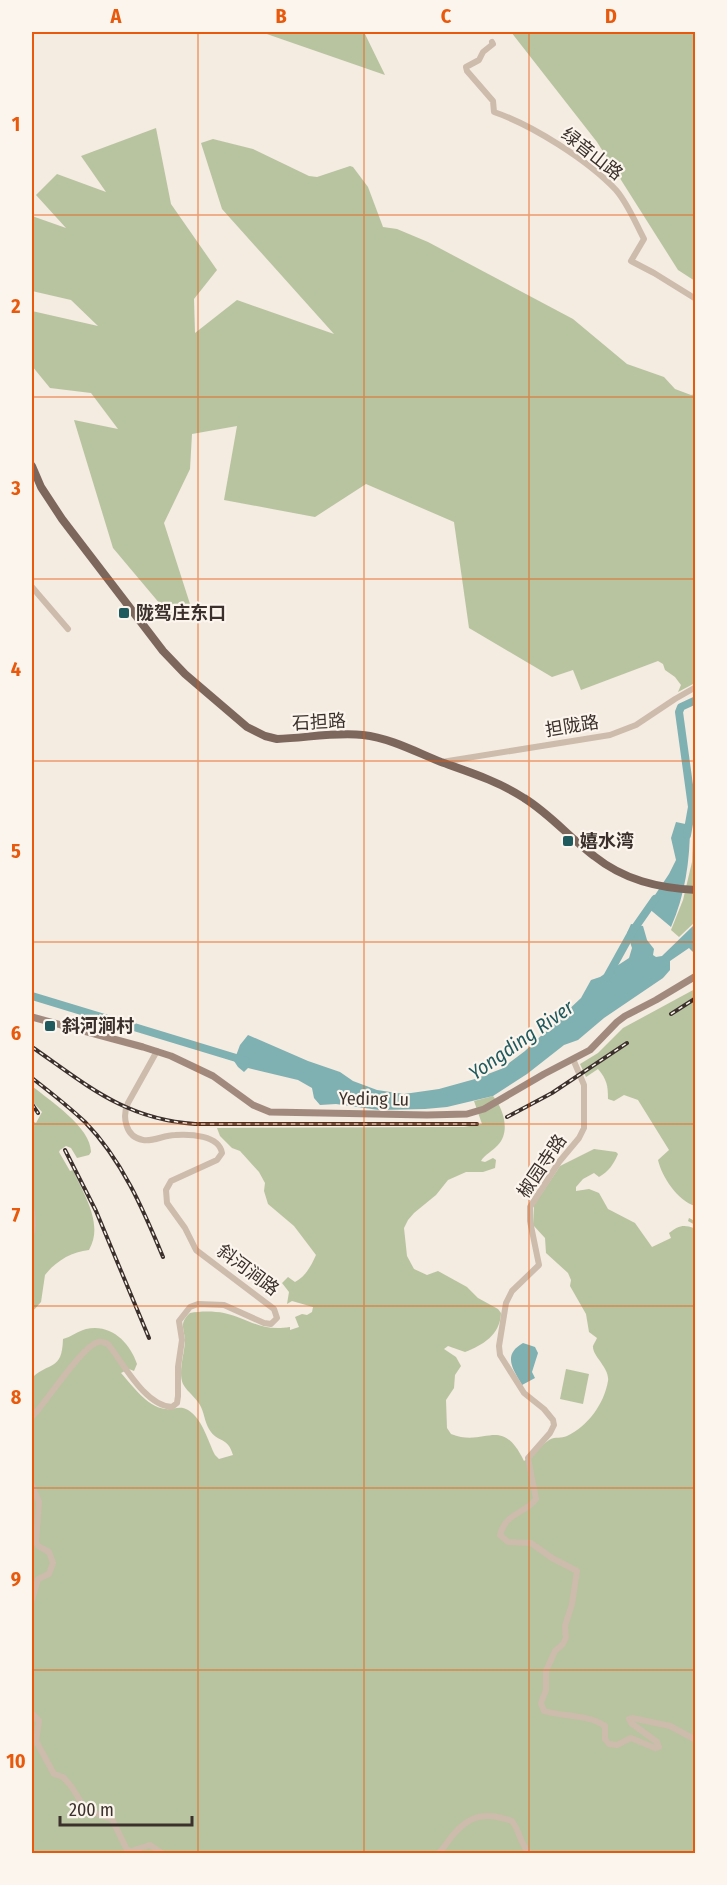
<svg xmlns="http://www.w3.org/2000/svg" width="727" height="1885" font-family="'Fira Sans Condensed','Noto Sans SC',sans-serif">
  <rect width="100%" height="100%" fill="#f4ebe1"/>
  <path fill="#b8c4a0" d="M261,32H364L385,75Z
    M511,32H695V281L678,270L597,142Z
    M156,128L171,204L217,270L194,299L195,333L237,300L334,334L222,209L201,143L213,139L253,149L309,176L317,177L350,166L353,167L368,187L383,227L397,229L428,242L573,319L627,364L664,377L675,389L691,395L695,394V683L678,692L681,685L675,677L665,670L663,664L658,661L581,690L573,670L552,677L469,628L454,522L366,484L315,517L224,500L237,426L192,434L190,469L164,523L190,604L171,617L113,548L74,420L118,429L91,393L50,388L32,366V311L98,326L71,300L32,291V216L66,228L36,195L57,174L106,192L81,156Z
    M695,778V922L679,937L671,930L683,900L692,862Z
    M695,989V1206C678,1201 662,1177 658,1160L669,1150L638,1100L624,1095L614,1101L608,1099C608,1085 607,1080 598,1069L586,1077L580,1064L598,1053L623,1028Z
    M32,1086C49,1100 91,1127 91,1152L89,1155L77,1158L71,1148L66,1146L60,1150L59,1152L70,1171L73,1170C84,1195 104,1224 89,1250C71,1252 56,1261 45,1275L41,1302L32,1312V1121L36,1123L42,1112L32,1101Z
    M493,1096C503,1108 511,1131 498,1145C493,1151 485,1154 481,1161L485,1162L493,1158L496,1160L495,1168L483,1172H466L448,1180L436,1195L414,1213L408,1220L404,1228L407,1256L414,1269L427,1275L438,1271L467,1287L478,1298L498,1309L501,1313C500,1335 483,1345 465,1352L448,1346L444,1349L456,1357L461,1366L455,1375L454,1388L446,1400L447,1428L451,1434C486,1448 501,1414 524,1461C534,1455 540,1446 549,1440C556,1436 561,1439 567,1436C588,1426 604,1404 608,1381C610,1368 592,1356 593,1346C594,1343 596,1341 597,1338L589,1332L586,1314L570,1286L571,1280L568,1273L546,1253L545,1238L533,1225L534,1205L560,1166L594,1149L616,1152L618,1154C613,1165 609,1171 599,1177L594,1173L583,1179L576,1187V1191L589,1189L599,1193L608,1209L635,1223L652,1247L671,1238L669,1233C678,1226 683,1224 694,1228L695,1225L688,1221L689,1218L695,1221V1853H32V1378C49,1361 62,1372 63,1339C71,1337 78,1331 86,1329C110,1323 130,1342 137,1364L134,1371L129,1369L121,1373C133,1386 146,1406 165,1409C173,1410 180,1405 188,1410C202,1418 208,1441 215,1455L219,1459L233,1455C228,1437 218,1442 211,1432C205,1424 205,1416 201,1407C197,1398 188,1393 183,1384C178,1373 184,1355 185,1342C185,1329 178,1324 190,1313C200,1311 214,1311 224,1313C250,1319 260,1332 290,1327V1330L299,1327L295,1317L302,1314L307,1315L312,1312L313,1307L292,1301L287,1304L289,1292L282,1283L288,1277L295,1282C306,1276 311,1266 316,1255L294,1226L268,1204L264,1191L265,1183L259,1172L240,1151L232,1148L220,1136L217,1128L464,1127L482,1124L474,1101Z
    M566,1369L589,1374L583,1404L560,1399Z"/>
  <path fill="#7fb0b2" d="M676,822L690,825C690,861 685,895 671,927L647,907L669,874L676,860L671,838Z
    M631,924L643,926L647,940L654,949L653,955L656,957L662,956L695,924V954L689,948L670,961V970L663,978L604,1018L578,1040L564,1045L527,1074L493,1096L447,1107L425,1109L379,1110L336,1104L320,1105L314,1098L312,1088L298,1080L248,1068L244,1072L238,1067L234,1061L240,1045L248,1035L308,1061L340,1072L353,1081L377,1090L404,1094L439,1089L475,1079L501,1069L525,1051L581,998L591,980L600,977L629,958L632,948L627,933Z
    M523,1343L535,1347L538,1353L532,1372L535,1378L522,1385C513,1369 502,1355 523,1343Z"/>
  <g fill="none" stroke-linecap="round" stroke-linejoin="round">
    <path stroke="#7fb0b2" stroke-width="8" d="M687,835L692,807L679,712L681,707L696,700
      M607,977L632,932L655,899
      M32,996L246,1061"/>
    <path stroke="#cdbbac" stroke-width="6" d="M492,42L493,44L483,52L479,60L466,67L467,71L493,101L494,112C532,125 588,160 616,190C628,204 635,222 644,239L631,261L654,273L696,299
      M32,587L68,629
      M442,762L610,735L636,725L675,699L696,687
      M573,1059L584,1085V1128L579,1138L559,1162L530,1207V1221L539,1265L512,1291L506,1303L499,1346L500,1355L524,1393L544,1409L553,1420L554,1425L550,1433L528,1458L536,1499C525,1514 506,1512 500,1535L508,1542L531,1543L552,1558L577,1571L572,1604L565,1626L566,1638L563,1644L555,1651L546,1671V1690L541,1703L544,1711C564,1717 587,1714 605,1726V1739L609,1744L617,1745L631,1738L655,1748L659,1747L657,1742L631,1723L629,1719L632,1718L670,1726L696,1740
      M32,1211L33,1225L32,1232
      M32,1417C45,1404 83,1344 99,1342C102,1341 105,1343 108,1344C123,1363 145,1406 172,1407L177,1403L178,1396V1367L182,1340L179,1321L190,1307L198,1304L224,1305L264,1323L271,1324L277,1318L274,1309L196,1250L185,1228L167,1203L166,1190L171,1181L217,1160L222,1153C219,1135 190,1134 175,1135C164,1135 153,1142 143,1140C125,1137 122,1116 128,1103L157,1051
      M32,1485L39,1502L36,1542L38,1546L49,1552L53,1563L49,1574L38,1579L32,1600
      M32,1713L39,1721L36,1741L54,1774L63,1777L71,1786L86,1810L112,1819L127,1850L131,1851L150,1845L163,1854
      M438,1854C444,1848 448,1841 453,1835C470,1814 487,1812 512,1821C520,1831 520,1845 530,1854"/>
    <path stroke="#a18a7d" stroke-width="7" d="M32,1017L143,1047L171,1056L213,1076L253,1105L270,1112L427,1115L467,1114L484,1109L544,1074L590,1050L617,1022L625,1016L656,1000L696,976"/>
    <path stroke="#7d675c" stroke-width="8" d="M32,466L41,487L62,519L163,651L185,674L247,727L265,736L277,739C306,738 334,732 363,735C390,738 416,752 441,762C469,772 498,781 524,798C550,814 570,838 594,856C624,880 658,888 696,890"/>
    <g stroke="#3b302b" stroke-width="4">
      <path id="rail" d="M671,1014L696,998
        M32,1047C87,1085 124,1119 195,1124H477
        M32,1078C50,1092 68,1106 85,1122C122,1160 143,1209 163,1257
        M32,1104L38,1113
        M507,1117L552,1093L627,1043
        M65,1150L96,1211L149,1338"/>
    </g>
    <use href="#rail" stroke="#fbf5ee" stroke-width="1.5" stroke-dasharray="4.5" stroke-linecap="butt"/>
  </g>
  <path fill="none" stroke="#e8590c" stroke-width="1.5" stroke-opacity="0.55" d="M198,32V1854M364,32V1854M529,32V1854M32,215H696M32,397H696M32,579H696M32,761H696M32,942H696M32,1124H696M32,1306H696M32,1488H696M32,1670H696"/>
  <g fill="#1f5a5e" stroke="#fbf5ee" stroke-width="2">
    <rect x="118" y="607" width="12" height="12" rx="3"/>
    <rect x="562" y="835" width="12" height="12" rx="3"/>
    <rect x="44" y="1020" width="12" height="12" rx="3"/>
  </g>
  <g text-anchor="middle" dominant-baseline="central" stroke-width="4.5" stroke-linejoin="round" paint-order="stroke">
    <g font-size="18" fill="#3b302b" stroke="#fbf5ee">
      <text transform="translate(592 154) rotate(38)">绿音山路</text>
      <text transform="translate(319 722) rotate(-3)">石担路</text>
      <text transform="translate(572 726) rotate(-9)">担陇路</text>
      <text transform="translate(374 1099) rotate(1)">Yeding Lu</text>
      <text transform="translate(542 1166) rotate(-56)">椒园寺路</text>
      <text transform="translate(248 1270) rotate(37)">斜河涧路</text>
    </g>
    <g font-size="18" font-weight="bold" fill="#3b302b" stroke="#fbf5ee" text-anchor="start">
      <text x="136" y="613">陇驾庄东口</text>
      <text x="580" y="841">嬉水湾</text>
      <text x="62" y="1026">斜河涧村</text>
    </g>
    <g font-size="20" font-style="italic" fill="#1f5a5e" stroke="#fbf5ee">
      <text transform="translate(521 1040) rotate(-35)">Yongding River</text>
    </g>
  </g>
  <rect width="727" height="1885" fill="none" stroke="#fbf5ee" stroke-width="66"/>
  <path d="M60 1816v9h132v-9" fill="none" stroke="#3b302b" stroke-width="3"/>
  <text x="69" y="1816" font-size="18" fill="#3b302b" stroke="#fbf5ee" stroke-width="4.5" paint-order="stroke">200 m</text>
  <rect x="33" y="33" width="661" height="1819" fill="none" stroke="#e8590c" stroke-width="2"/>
  <g font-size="20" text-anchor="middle" font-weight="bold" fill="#e8590c">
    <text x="116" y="23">A</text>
    <text x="281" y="23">B</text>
    <text x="446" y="23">C</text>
    <text x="611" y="23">D</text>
    <text x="16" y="131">1</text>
    <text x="16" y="313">2</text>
    <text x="16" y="495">3</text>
    <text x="16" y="676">4</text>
    <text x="16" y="858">5</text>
    <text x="16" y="1040">6</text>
    <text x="16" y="1222">7</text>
    <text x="16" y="1404">8</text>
    <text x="16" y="1586">9</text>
    <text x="16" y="1768">10</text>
  </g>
</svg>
